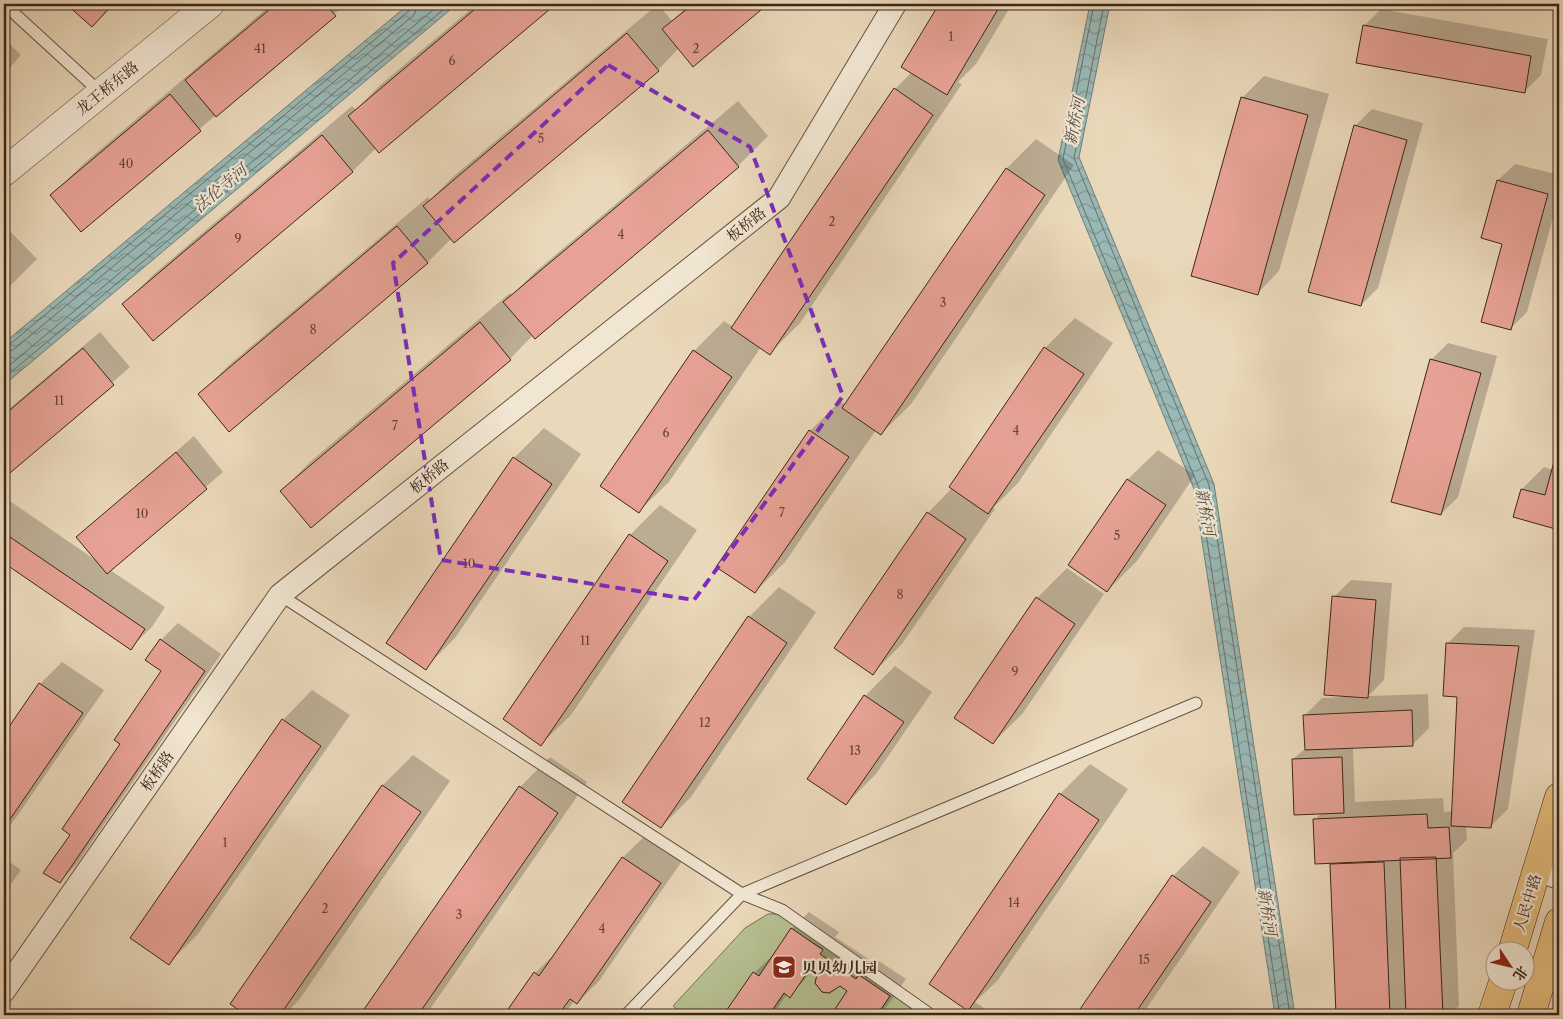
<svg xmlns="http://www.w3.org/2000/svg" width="1563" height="1019" font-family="'Libre Caslon Text','Noto Serif SC',serif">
  <defs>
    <pattern id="water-waves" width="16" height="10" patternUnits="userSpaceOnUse" patternTransform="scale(1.25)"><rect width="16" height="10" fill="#99b9b6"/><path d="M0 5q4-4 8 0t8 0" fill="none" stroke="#7e9693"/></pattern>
  </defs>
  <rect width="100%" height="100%" fill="#ead8ba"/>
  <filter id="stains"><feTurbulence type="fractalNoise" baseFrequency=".004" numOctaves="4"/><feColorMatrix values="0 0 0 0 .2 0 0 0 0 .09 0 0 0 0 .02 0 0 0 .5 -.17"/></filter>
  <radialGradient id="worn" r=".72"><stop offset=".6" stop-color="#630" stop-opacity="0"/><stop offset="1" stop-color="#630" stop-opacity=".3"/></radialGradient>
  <path fill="#b6bf90" stroke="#7a7254" d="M768,914H785L919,1011L917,1015H877L890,996L859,975L856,979L820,954L823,949L791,929L759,976L725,1014L726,1015H685L673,1006L745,928Z
    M811,967L818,971L815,983L822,992L830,993L840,986L847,991L831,1015H769L784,993L790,997Z"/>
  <path fill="url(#water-waves)" stroke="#747e77" d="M409,4H457L4,385V343Z
    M1090,4H1110L1079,157L1214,484L1295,1015H1275L1194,489L1058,160Z"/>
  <path fill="#0003" d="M67,4H114L92,26Z
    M272,4H346L81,230L52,195L82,165Z
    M477,4H554L379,151L376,148L352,172L124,304L154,274L352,106L356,110L379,86Z
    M658,4L672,21L690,4H766L693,65L679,48L658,70L452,238L428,262L229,430L199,395L229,365L428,197L430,200L454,176Z
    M941,4H1012L976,64L958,82L962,84L800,323L770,353L761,347L669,482L639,511L694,351L724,321L733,327L895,89L911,73L902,67Z
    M1381,9L1548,39L1541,75L1524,92L1364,26Z
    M4,39L21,55L4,74Z
    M1264,76L1329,94L1279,271L1258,293L1242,98Z
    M738,101L768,136L738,166L535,337L533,335L510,359L281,491L311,461L510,293L512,295L535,272Z
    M1372,109L1423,123L1378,288L1361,305L1355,126Z
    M1036,139L1074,165L911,404L881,434L876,430L785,562L755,592L810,431L840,401L846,405L1006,169Z
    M1515,164L1559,175V196L1527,312L1510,329L1504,243L1483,238L1498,180Z
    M5,226L37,259L4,292V227Z
    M1075,318L1113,343L1018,483L993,508L995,509L902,644L873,673L928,513L952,488L950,487L1045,348Z
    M100,332L130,367L4,477V413Z
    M1448,343L1497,356L1458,497L1441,514L1392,501L1432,359Z
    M544,428L581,454L455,638L425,668L514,458Z
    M194,436L223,472L110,570L165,607L152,627L130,648L4,562V497L94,559L78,537Z
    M1559,448V529L1514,516L1522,489L1544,467L1553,470Z
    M1158,450L1195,475L1137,561L1107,591L1070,565L1128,479Z
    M660,505L697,530L571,715L541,744L504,719L630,535Z
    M1067,568L1104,594L1023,713L993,743L1037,598Z
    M1351,580L1392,583L1384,680L1368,696L1428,694L1429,728L1413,744L1353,747L1355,802L1443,798L1444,812L1453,811L1459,696L1447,644L1464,627L1535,630L1508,809L1491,826L1466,825L1467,840L1453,853L1459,1006L1450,1015H1338L1331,865L1334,862L1315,820L1321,813L1293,759L1306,748L1305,715L1322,698L1346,697L1334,597Z
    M779,587L816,612L691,797L661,827L624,801L749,617Z
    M178,623L221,654L76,865L59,882L71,834L163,670L161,640Z
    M62,662L104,690L4,835V736L40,684Z
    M895,666L932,692L876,774L846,804L865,696Z
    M312,690L350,715L198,934L168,964L283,720Z
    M413,755L450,781L299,1000L284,1015H248L232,1004L383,785Z
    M550,757L587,782L426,1015H362L520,787Z
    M1090,764L1128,789L998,980L975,1002L994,1015H965L969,1011L931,984L1060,794Z
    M645,836L682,861L599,981L577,1003L574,1001L564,1015H506L535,973L557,952L623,857Z
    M1203,846L1240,872L1142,1015H1078L1173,876Z
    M4,858L21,870L4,894Z
    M809,912L839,932L835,937L873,962L876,959L906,979L881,1015H832L849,991L815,968L790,996L787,994L773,1015L726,1014L754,973L771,957L773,958L792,929Z
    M698,1009L707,1015H692Z"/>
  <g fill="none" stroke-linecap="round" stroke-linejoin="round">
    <path stroke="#6b6f68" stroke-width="1" d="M1094,4L1063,159L1199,488L1280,1015
      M1104,4L1074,158L1209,485L1290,1015
      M4,346L9,345L410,10L412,4
      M4,352L13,350L414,15L418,4
      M4,370L440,4
      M4,378L450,4"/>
  </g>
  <path fill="#e7a295" stroke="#3d2519" d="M66,4H113L92,27Z
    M276,4H325L336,16L216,117L185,80Z
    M481,4H556L379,153L348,116Z
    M693,4H768L693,67L662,29Z
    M939,4H1001L947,95L901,67Z
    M1363,25L1531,56L1525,93L1356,63Z
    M627,33L659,71L454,243L423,206Z
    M894,88L933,115L770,355L731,328Z
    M170,94L201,131L81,232L50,195Z
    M1241,97L1308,115L1258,295L1191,276Z
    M1354,125L1407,140L1361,306L1308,292Z
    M708,130L739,167L535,339L503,302Z
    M322,135L353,172L153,341L122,304Z
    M1006,168L1045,195L881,435L842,408Z
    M1497,180L1548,194L1511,330L1481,322L1502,244L1481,238Z
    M397,226L428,263L229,432L198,394Z
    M480,322L511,360L311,528L280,491Z
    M1044,347L1084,374L988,514L949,487Z
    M83,348L114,385L4,478V415Z
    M693,350L732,377L639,513L600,486Z
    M1430,359L1481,373L1441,515L1391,502Z
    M809,430L849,457L755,593L716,567Z
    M1559,443V530L1513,517L1521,489L1545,495Z
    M176,452L207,489L107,574L76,537Z
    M513,457L552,484L426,670L386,643Z
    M1127,479L1166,505L1107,592L1068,565Z
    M927,512L966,539L873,675L834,648Z
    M4,533L145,629L131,650L4,563Z
    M629,534L668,561L541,746L503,719Z
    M1332,596L1376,600L1368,698L1324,695Z
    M1036,597L1075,624L993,744L954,718Z
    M748,616L787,643L661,828L622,802Z
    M160,639L205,671L60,883L43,873L70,835L62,829L120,744L114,740L161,671L145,660Z
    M1446,643L1519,646L1491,828L1451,826L1457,697L1443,696Z
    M39,683L83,713L4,828V734Z
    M864,695L904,722L846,805L807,779Z
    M1412,710L1413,746L1305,750L1303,715Z
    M282,719L321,746L169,965L130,938Z
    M1342,757L1344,813L1294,815L1292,759Z
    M382,785L421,812L280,1015H246L230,1004Z
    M519,786L558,813L418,1015H360Z
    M1059,793L1099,820L968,1011L929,984Z
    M1427,814L1428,828L1449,827L1451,858L1315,864L1313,819Z
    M622,857L661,883L577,1004L570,999L558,1015H504L534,972L539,976Z
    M1436,857L1443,1015H1406L1400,858Z
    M1384,862L1390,1015H1336L1330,864Z
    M1172,875L1211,902L1134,1015H1076Z
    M791,928L823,950L820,954L856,979L859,975L890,996L877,1015H831L847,991L840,986L829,993L822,992L815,983L818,971L811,967L790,998L784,993L769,1015L724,1014L753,972L759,976Z"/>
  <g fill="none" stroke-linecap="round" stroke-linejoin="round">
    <g stroke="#685241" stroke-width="13">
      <path id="service" d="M4,4L101,93
        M280,595L742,894L782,910L931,1015
        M626,1015L742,894L1196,703"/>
    </g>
    <g stroke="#685241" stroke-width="24">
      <path id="minor" d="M1538,870L1559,878
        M4,991L280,595L779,198L895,4"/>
    </g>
    <g stroke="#685241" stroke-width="29">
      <path id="tertiary" d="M4,172L210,4"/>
    </g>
    <g stroke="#3d2519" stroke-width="29">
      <path id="primary" d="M1512,952L1559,797
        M1492,1015L1503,982
        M1531,1015L1559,922"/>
    </g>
    <use href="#service" stroke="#f1e6d2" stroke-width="11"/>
    <use href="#minor" stroke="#f1e6d2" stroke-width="22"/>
    <use href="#tertiary" stroke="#f1e6d2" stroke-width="28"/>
    <use href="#primary" stroke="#e5bc7d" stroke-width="28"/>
  </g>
  <path fill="none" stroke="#7b2cbf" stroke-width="4" stroke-dasharray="10 6" stroke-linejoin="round" d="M608,65L750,147L843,396L694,600L441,560L393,263Z"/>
  <defs>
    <g id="school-square" transform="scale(1.25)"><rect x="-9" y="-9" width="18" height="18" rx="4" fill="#8f2418" stroke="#f1e6d2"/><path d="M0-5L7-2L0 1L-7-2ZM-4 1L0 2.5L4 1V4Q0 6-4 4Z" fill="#fff"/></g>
  </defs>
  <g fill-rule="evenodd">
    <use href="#school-square" x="784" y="967"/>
  </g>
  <g text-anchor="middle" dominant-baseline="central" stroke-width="4.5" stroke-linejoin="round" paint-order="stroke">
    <g font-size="12" fill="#684438">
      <text x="951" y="36">1</text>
      <text x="260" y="48">41</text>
      <text x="696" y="48">2</text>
      <text x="452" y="60">6</text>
      <text x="541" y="138">5</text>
      <text x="126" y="163">40</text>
      <text x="832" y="221">2</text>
      <text x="621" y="234">4</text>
      <text x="238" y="238">9</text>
      <text x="943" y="302">3</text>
      <text x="313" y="329">8</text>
      <text x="59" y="400">11</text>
      <text x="395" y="425">7</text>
      <text x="1016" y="430">4</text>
      <text x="666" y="432">6</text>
      <text x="782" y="512">7</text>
      <text x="142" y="513">10</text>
      <text x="1117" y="535">5</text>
      <text x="469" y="563">10</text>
      <text x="900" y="594">8</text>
      <text x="585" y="640">11</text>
      <text x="1015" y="671">9</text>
      <text x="705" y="722">12</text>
      <text x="855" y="750">13</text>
      <text x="225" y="842">1</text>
      <text x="1014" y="902">14</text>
      <text x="325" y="908">2</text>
      <text x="459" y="914">3</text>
      <text x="602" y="928">4</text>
      <text x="1144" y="959">15</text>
    </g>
    <g font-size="15" fill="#3d2519" stroke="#f1e6d2">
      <text transform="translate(107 88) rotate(-39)">龙王桥东路</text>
      <text transform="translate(746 224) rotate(-38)">板桥路</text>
      <text transform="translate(429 476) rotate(-39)">板桥路</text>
      <text transform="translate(157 771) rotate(-55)">板桥路</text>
      <text transform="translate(1527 903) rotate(-73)">人民中路</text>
    </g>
    <g font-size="15" font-weight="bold" fill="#3d2519" stroke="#f1e6d2" text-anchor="start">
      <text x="802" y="967">贝贝幼儿园</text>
    </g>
    <g font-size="16" font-style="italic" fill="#544a40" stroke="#f1e6d2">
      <text transform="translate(1074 121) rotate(-79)">新桥河</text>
      <text transform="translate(220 188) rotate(-40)">法伦寺河</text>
      <text transform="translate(1206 512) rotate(80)">新桥河</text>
      <text transform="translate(1268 912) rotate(81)">新桥河</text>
    </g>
  </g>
  <rect width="1563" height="1019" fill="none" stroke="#ead8ba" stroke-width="20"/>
  <rect x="5" y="5" width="1553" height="1009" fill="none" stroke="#3d2519" stroke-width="2.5"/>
  <rect x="10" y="10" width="1543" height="999" fill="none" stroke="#3d2519"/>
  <g transform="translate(1510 966) rotate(125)"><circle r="24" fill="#f1e6d2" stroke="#a99988"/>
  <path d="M0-4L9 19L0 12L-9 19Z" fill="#8f2418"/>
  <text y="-8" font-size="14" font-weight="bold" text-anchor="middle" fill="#3d2519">北</text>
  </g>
  <rect width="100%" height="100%" filter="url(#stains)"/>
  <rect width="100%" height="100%" fill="url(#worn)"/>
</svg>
